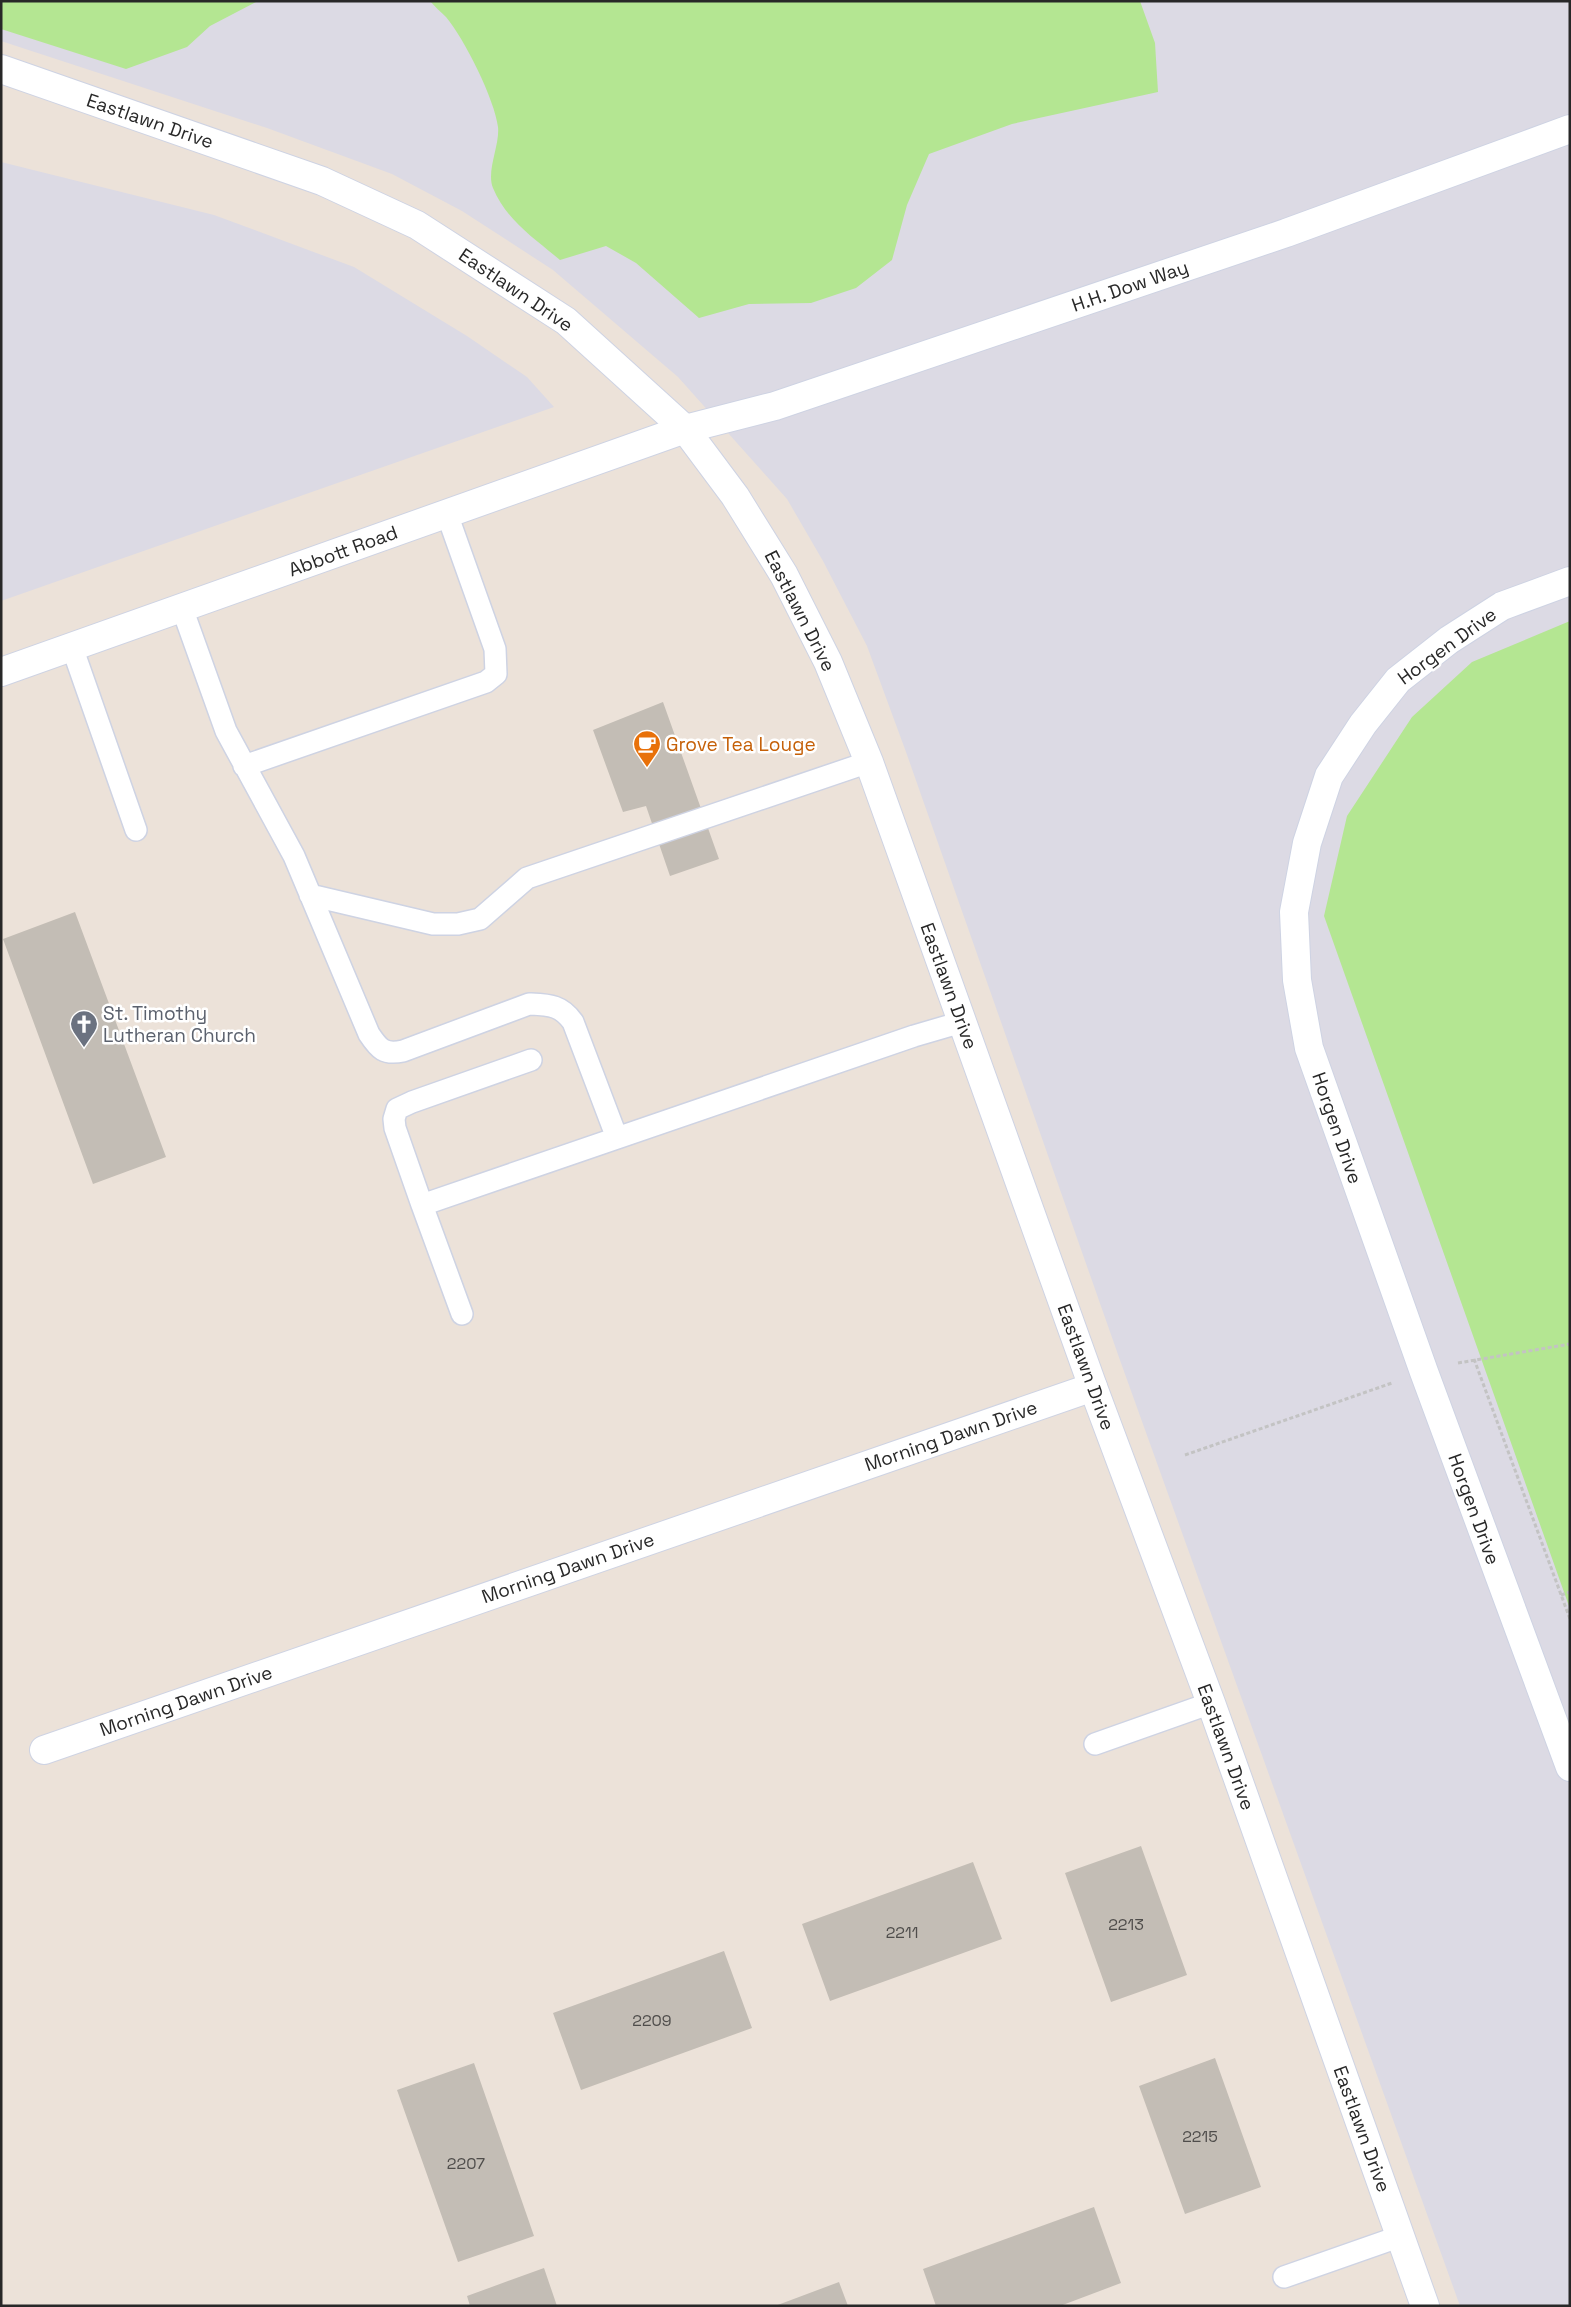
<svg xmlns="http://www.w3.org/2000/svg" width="1571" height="2307" font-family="'Space Grotesk',sans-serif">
  <rect width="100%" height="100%" fill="#ece2d9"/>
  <path fill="#dcdae4" d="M1,1H1570V2306H1460L1121,1363L906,752L867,646L823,561L787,499L678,377L553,270L462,211L392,174L267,128L1,41Z
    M1,162L214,215L354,267L467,336L527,377L554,407L1,601Z"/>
  <path fill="#b4e692" d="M1,1H258L210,26L187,47L126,69L1,29Z
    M430,1H1140L1155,43L1158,92L1012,124L929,154L907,205L892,260L856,288L811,303L749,304L699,318L636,263L606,246L560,260C535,239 506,220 493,188C486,171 500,145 498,127C495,100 464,38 446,17C441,12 435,7 430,1Z
    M1570,621V1609L1324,916L1347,816L1412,717L1472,662Z"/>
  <path fill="#c3bdb5" d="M663,702L719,859L670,876L646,806L623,812L593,730Z
    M75,912L166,1157L93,1184L3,939Z
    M1141,1846L1187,1975L1111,2002L1065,1873Z
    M973,1862L1002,1939L830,2001L802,1924Z
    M724,1951L752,2028L581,2090L553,2013Z
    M1215,2058L1261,2187L1185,2214L1139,2086Z
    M474,2063L534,2236L458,2262L397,2090Z
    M1094,2207L1121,2283L1060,2306H936L923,2269Z
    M544,2268L557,2306H470L467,2296Z
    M839,2282L848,2306H775Z"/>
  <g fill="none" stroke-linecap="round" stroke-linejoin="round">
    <g stroke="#ced3e3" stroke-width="24">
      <path id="service" d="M182,608L226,731L294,856L369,1034C379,1049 384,1055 403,1051L529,1004C550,1005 561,1005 573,1022L617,1138
        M72,647L136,830
        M244,766L486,682L496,674L495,649L447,514
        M310,895L433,924H458L480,919L527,878L869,762
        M422,1205L395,1128L394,1119L397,1109L412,1102L531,1060
        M462,1314L422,1205L914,1036L962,1022
        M1095,1744L1211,1703
        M1284,2277L1401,2236"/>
    </g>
    <g stroke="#ced3e3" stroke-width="30">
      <path id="minor" d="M685,429L775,406L1286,233L1570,129
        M1570,581L1502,606L1449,640L1398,680L1363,724L1329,776L1307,843L1294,912L1297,980L1309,1048L1424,1372L1570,1767
        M44,1750L1093,1387"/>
    </g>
    <g stroke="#ced3e3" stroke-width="30">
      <path id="tertiary" d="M1,69L322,181L417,225L566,321L685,429L735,496L784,575L828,662L869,762L1093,1387L1211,1703L1425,2306
        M1,672L685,429"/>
    </g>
    <path stroke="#c3c3c3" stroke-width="3" stroke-dasharray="4 2.5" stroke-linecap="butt" d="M1474,1359L1570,1619
      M1458,1363L1570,1344
      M1185,1455L1392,1383
      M1561,1595L1570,1592"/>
    <use href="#service" stroke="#fff" stroke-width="21"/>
    <use href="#minor" stroke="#fff" stroke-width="28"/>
    <use href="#tertiary" stroke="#fff" stroke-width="28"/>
  </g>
  <defs>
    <g id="cafe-pin" transform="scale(1.4375)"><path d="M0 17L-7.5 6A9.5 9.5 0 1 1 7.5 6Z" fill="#e8710a" stroke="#fff"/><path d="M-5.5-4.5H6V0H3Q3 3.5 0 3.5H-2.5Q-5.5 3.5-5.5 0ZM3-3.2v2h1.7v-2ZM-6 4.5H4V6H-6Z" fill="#fff"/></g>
    <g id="church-pin" transform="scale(1.4375)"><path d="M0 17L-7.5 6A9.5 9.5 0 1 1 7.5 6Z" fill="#6b7280" stroke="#fff"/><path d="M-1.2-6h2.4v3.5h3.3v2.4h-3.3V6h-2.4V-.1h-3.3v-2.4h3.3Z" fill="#fff"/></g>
  </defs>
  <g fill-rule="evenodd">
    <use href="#cafe-pin" x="647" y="744"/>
    <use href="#church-pin" x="84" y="1024"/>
  </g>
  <g text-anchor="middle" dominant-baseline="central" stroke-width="5" stroke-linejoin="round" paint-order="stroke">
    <g font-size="16" fill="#4f4d4b">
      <text x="1126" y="1924">2213</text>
      <text x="902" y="1932">2211</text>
      <text x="652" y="2020">2209</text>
      <text x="1200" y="2136">2215</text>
      <text x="466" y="2163">2207</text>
    </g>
    <g font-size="19" fill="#282828" stroke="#fff">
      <text transform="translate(150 121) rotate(19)">Eastlawn Drive</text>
      <text transform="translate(1130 286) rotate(-19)">H.H. Dow Way</text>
      <text transform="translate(516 290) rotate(34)">Eastlawn Drive</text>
      <text transform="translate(343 551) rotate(-20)">Abbott Road</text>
      <text transform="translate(800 611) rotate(63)">Eastlawn Drive</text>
      <text transform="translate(1447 646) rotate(-36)">Horgen Drive</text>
      <text transform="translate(949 986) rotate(70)">Eastlawn Drive</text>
      <text transform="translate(1337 1128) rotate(71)">Horgen Drive</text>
      <text transform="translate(1086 1367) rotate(70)">Eastlawn Drive</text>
      <text transform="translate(951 1436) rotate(-19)">Morning Dawn Drive</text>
      <text transform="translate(1474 1509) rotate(70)">Horgen Drive</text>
      <text transform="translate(568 1568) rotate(-19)">Morning Dawn Drive</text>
      <text transform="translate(186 1701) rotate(-19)">Morning Dawn Drive</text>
      <text transform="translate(1226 1747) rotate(70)">Eastlawn Drive</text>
      <text transform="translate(1362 2129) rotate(70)">Eastlawn Drive</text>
    </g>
    <g font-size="19" fill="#c56008" stroke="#fff" text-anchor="start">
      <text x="666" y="744">Grove Tea Louge</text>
    </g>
    <g font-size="19" fill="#5b616d" stroke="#fff" text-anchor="start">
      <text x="103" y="1013">St. Timothy<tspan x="103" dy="22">Lutheran Church</tspan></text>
    </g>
  </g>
  <rect width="1571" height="2307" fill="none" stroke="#282828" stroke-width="5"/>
</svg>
